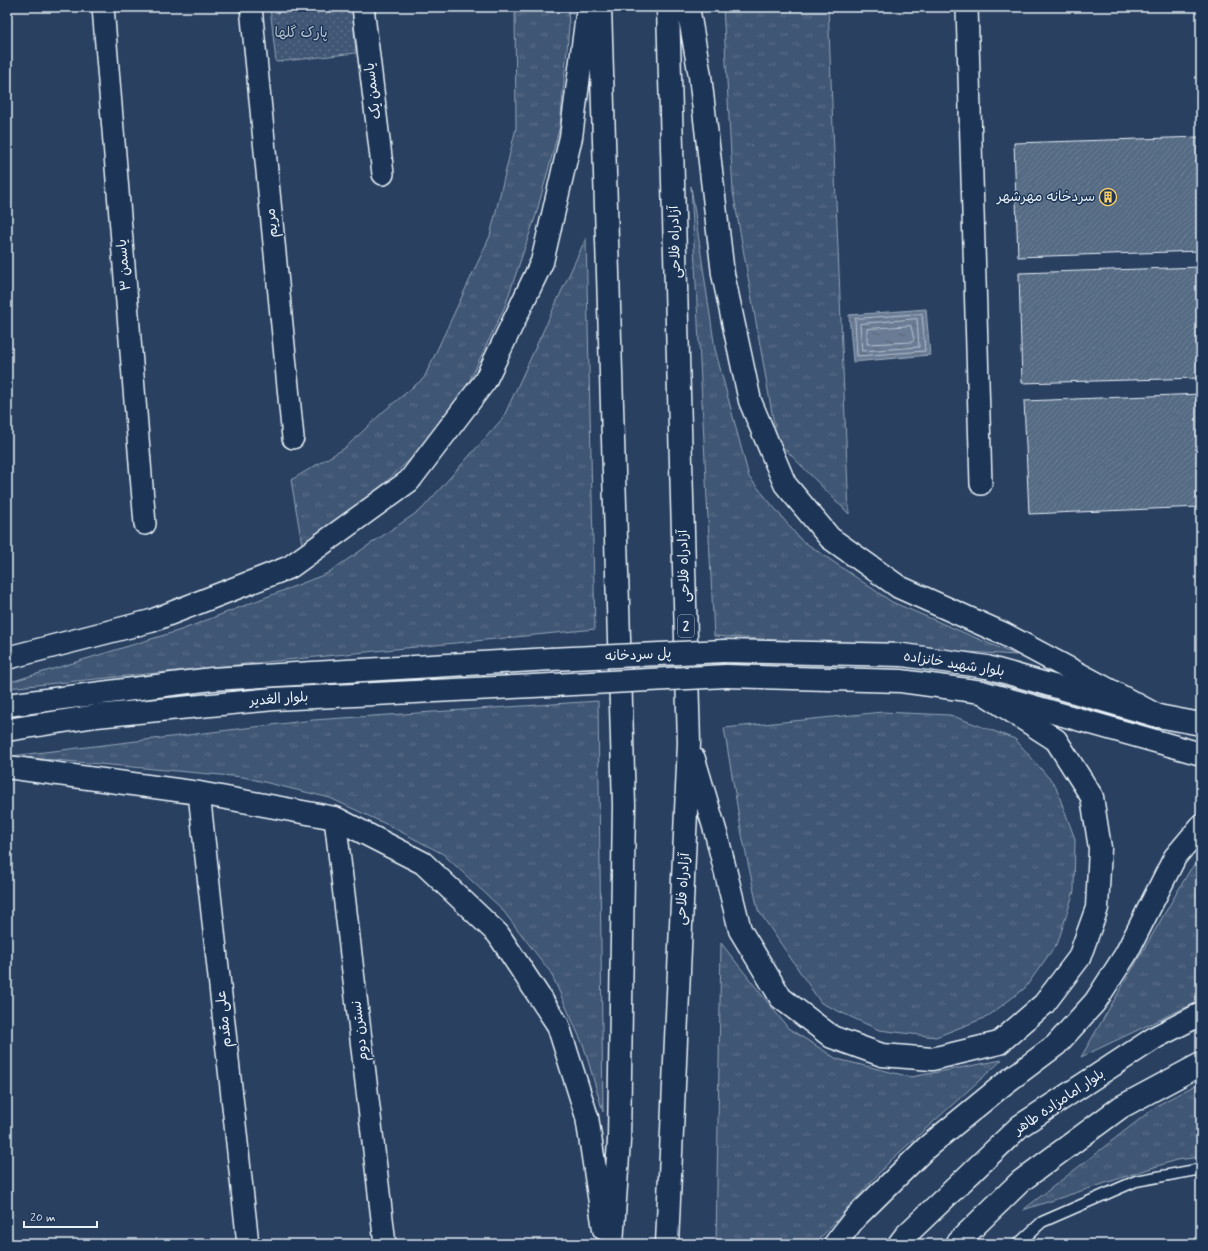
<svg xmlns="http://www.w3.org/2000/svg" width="1208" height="1251" font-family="Mynerve,'Playpen Sans Arabic',sans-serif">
  <defs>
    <pattern id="grass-tufts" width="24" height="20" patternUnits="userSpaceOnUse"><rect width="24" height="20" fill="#415774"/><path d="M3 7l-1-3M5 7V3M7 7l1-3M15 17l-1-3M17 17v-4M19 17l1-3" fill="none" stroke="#5c7089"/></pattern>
    <pattern id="park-dots" width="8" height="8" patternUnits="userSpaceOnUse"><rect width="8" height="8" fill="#415774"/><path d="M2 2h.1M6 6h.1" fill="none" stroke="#5c7089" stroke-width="1.8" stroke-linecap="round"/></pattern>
    <pattern id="water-ripples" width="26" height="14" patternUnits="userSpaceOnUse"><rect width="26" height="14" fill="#6b7c95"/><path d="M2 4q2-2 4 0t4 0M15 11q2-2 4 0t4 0" fill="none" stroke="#5a6573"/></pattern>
    <pattern id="building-hatch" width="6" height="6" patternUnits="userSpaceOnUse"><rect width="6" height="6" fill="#556a83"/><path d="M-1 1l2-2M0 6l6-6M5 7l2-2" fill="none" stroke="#6d8095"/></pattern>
  </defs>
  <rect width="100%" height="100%" fill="#294061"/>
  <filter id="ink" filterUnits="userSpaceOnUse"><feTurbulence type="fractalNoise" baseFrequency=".025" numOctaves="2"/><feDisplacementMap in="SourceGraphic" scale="8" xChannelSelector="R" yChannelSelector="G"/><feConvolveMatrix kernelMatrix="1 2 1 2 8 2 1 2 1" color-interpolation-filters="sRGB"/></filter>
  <g filter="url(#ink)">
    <path fill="url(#grass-tufts)" stroke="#94a4b6" d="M515,7H568L569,27L560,126L536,215L505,306L468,384L416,454L362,504L302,544L291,480L345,448L384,411L424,378L490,236L516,128Z
      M723,7H828L849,514L777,441L733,192Z
      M691,186L715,349L749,477L800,539L892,602L1016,655L714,636Z
      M586,238L595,629L7,688V683L181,630L326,574L422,509L503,418Z
      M598,701L603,1112L584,1047L551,973L501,908L443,854L388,825L330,798L243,777L11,756L313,720Z
      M882,712L950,715L1015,739L1055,785L1075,839L1074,891L1058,942L1025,988L987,1017L936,1037L879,1030L821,1003L758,910L742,835L724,728Z
      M1201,858V1000L1081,1057L1190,870Z
      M721,943L788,1028L837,1059L911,1077L1002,1060L890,1161L815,1244H716Z
      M1201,1082V1157L1176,1160L1023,1210L1158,1105Z"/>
    <path fill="url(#park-dots)" stroke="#94a4b6" d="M270,7H352L356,53L276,62Z"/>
    <path fill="url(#water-ripples)" stroke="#9dabbd" d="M926,309L930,355L853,362L849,315Z"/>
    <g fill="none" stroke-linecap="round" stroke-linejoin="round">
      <path stroke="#b6c2d0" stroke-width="1" d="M922,314L925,351L857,356L855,319Z
        M917,319L919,347L862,351L860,324Z
        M911,326L914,340L912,342L867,344V329Z"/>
    </g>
    <path fill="url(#building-hatch)" stroke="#e8f1f8" d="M1201,137V251L1018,257L1014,143Z
      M1201,267V378L1022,383L1019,273Z
      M1201,394V507L1029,514L1024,401Z"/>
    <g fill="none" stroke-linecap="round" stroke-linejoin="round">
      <g stroke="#e8f1f8" stroke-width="13">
        <path id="lane" d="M1018,1244L1042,1222L1136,1181L1201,1169"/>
      </g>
      <g stroke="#e8f1f8" stroke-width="24">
        <path id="street" d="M103,7L145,524
          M251,7L293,438
          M363,7L383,174
          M967,7L981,484
          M199,793L248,1244
          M335,818L385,1244"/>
      </g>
      <g stroke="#e8f1f8" stroke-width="25">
        <path id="secondary" d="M724,651L903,655L987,667L1158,716L1201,724
          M726,676L901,681L982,692L1201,754
          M7,705L212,679L551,659
          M7,730L96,716L274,699L553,685
          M899,1244L905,1236L1020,1126L1156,1037L1201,1014
          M956,1244L1021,1181L1121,1107L1201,1064"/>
      </g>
      <g stroke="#e8f1f8" stroke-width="25">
        <path id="highway" d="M600,7L624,805L619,1141L612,1244
          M688,7L700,76L723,274L750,401L785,484L830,538L899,587L1004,634L1158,716
          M7,658L151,621L290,567L409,481L485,381L542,262L571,137L588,7
          M694,759L717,837L740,930L781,998L832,1037L882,1055L932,1059L999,1043L1044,1004L1079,958L1097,908L1100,848L1092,797L1056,740L982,692
          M7,767L199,793L335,818L423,863L498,934L558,1025L587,1117L604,1229
          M667,1244L689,743L668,7
          M835,1244L855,1218L927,1147L1004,1084L1056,1045L1095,1002L1126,954L1175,857L1201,826"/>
      </g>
      <use href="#lane" stroke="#1d3557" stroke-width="10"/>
      <use href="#street" stroke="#1d3557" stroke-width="21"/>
      <use href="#secondary" stroke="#1d3557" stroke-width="22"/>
      <use href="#highway" stroke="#1d3557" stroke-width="22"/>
      <g stroke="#e8f1f8" stroke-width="25" stroke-linecap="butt">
        <path id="secondary-bridge" d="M551,659L724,651
          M553,685L726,676"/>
      </g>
      <use href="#secondary-bridge" stroke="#1d3557" stroke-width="22"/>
    </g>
  </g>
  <defs>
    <g id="building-ring" transform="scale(0.9)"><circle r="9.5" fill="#1d3557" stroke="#ffd166" stroke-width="1.5"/><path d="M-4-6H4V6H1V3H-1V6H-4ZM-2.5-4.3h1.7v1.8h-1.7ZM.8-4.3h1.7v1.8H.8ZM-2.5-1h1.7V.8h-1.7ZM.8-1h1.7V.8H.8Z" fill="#ffd166"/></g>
  </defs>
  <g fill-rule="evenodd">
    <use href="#building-ring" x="1108" y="197"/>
  </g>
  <g text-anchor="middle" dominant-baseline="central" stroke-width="3" stroke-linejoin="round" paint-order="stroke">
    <rect fill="#1d3557" stroke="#abb9c8" stroke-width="1" x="678" y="615" width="16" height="22" rx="3"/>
    <g font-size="13" font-weight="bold" fill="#e8f1f8">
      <text x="686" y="626">2</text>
    </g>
    <g font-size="14" fill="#b6c3d0" stroke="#1d3557">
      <text x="301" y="33">پارک گلها</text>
    </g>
    <g font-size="14" fill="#e8f1f8" stroke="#1d3557">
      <text transform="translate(373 91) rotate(-97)">یاسمن یک</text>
      <text transform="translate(272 223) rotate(-96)">مریم</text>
      <text transform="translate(675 242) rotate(-92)">آزادراه فلاحی</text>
      <text transform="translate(124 265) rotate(-95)">یاسمن ۳</text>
      <text transform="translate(684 566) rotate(-92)">آزادراه فلاحی</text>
      <text transform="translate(638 655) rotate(-3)">پل سردخانه</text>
      <text transform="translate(954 664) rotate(9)">بلوار شهید خانزاده</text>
      <text transform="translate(279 699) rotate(-4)">بلوار الغدیر</text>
      <text transform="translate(683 889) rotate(-87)">آزادراه فلاحی</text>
      <text transform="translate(224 1019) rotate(-96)">علی مقدم</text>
      <text transform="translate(360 1031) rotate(-97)">نسترن دوم</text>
      <text transform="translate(1059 1102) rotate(-34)">بلوار امامزاده طاهر</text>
    </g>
    <g font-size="14" fill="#e8f1f8" stroke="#1d3557" text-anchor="end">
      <text x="1095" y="197">سردخانه مهرشهر</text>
    </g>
  </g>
  <rect width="1208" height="1251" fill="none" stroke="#1d3557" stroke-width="24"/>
  <rect x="12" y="12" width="1184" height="1227" fill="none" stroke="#e8f1f8" stroke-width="1.5" filter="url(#ink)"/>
  <path d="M24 1221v6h73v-6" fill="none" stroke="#e8f1f8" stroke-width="2"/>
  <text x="30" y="1221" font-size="12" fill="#e8f1f8" stroke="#1d3557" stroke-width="3" paint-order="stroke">20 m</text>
</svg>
